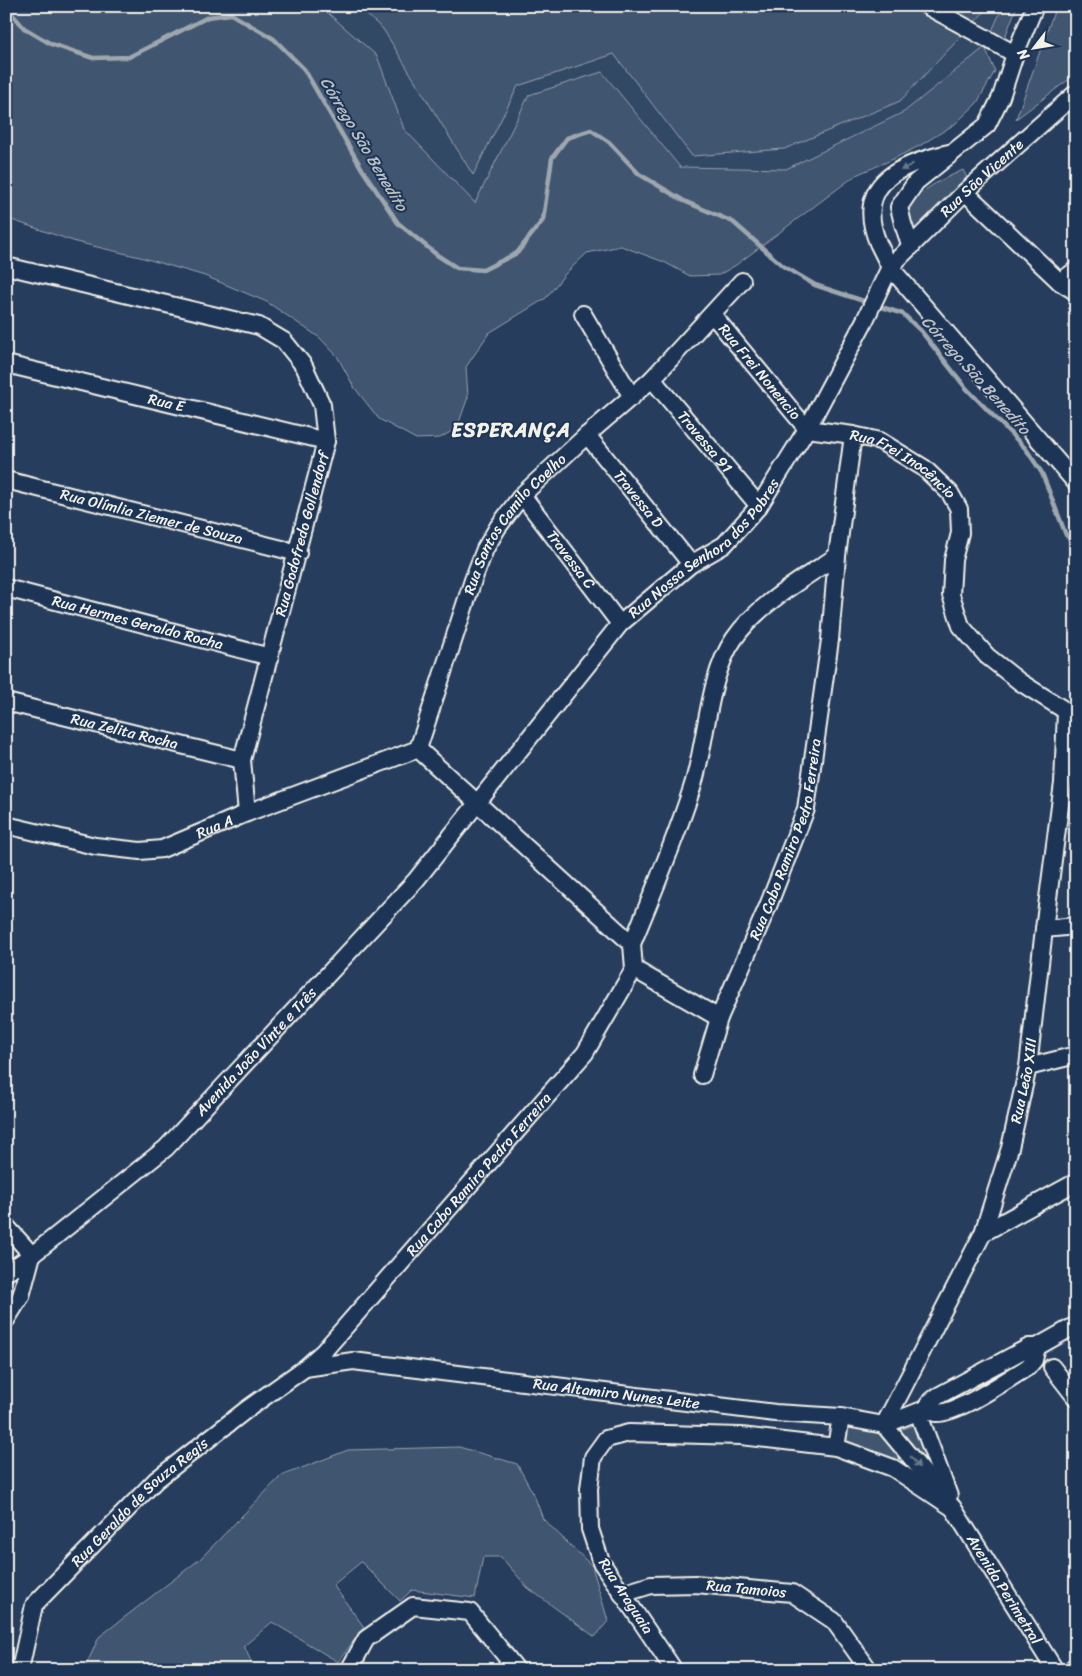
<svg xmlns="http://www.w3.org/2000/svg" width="1082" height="1676" font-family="Sriracha,sans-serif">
  <rect width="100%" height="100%" fill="#263d5d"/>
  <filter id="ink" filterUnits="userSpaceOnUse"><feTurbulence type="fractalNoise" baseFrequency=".02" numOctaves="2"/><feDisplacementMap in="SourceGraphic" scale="10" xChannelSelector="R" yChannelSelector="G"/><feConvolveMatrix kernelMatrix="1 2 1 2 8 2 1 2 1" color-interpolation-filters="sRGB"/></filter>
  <g filter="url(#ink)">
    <path fill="#334966" d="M320,6H1003L985,47L904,112L786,169L680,167L602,72L475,204L404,129L377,56Z"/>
    <path fill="#40546f" stroke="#9aa2ac" d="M6,6H320L377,56L404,129L475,203L529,95L602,72L680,167L786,169L904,112L985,47L1003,6H1017L1005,37L985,47L995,71L977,103L955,124L921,145L889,161L856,175L736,265L719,275L690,276L664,262L621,246L587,253L565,274L546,298L489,333L466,367L468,397L457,428L440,438L416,439L379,419L354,387L337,356L320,338L267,302L205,276L140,257L76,242L6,218Z
      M357,6H987L986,10L900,101L784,149L692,156L614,54L518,86L473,175L383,29Z
      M1056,6H1076V74L1016,119Z
      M963,170L968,180L914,234L908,209C922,187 940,181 963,170Z
      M918,1423L936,1485L898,1431Z
      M845,1426L893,1436L932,1489L842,1444Z
      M459,1447L517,1464L534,1495L543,1519L592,1566L608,1621L595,1637L528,1588L501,1557H483L475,1598L412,1590L400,1601L361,1562L333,1585L364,1627L338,1662L272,1622L244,1646L255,1670H84L99,1637L200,1559L281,1476L348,1450Z"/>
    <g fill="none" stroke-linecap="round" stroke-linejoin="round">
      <path stroke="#9fa7ae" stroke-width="4.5" d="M6,7L24,28L51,44L93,58L129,57L208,17L231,14L274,39L304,69L362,169L398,223L437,255L457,268L483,270L517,253L543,220L552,158L567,138L591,130L609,142L639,174L684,201L733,222L783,266L815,285L903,314L921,331L966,388L1026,449L1042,473L1066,535L1076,545"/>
      <g stroke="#f4f1e8" stroke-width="20">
        <g id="minor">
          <path d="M927,6L1015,54"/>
          <path d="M953,152C903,163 853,181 878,243C882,251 886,259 890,267L1076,483"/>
          <path d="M965,192L1060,282L1076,292"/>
          <path d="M911,247L903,224L899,207L916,182L987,125L1001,97L1015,54L1035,6"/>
          <path d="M6,266L259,326L284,341L304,366L322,405L326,441L242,760L247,813"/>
          <path d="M1060,282L1076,270"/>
          <path d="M583,314L632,397"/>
          <path id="s1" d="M712,314L807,429L853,435L880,441L924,468L950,493L959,509L960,533L953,560L951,595L961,626L987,656L1020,682L1066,711L1074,718"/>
          <path id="s2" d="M6,364L326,441"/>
          <path id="s3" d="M652,379L759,506"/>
          <path id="s4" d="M587,435L691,564"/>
          <path id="s5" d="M6,480L298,553"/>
          <path id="s6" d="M522,495L620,624"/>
          <path id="s7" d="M6,588L270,657"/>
          <path id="s8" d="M6,702L242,760"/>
          <path id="s9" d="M418,749L473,580L485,549L498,527L522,495L587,435L652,379L742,281"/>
          <path id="s10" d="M6,825L95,846L140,851L162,849L247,813L418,749"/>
          <path d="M1044,929L1076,926"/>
          <path d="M632,944C653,893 675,841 692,788C707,743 707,678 734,639C757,605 804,578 837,556"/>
          <path id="s11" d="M634,969L719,1018L768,906L806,809L830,640L837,556L853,435"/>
          <path d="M1028,1067L1076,1055"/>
          <path d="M702,1075L719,1018"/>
          <path d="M6,1226L32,1255L21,1296L6,1320"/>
          <path d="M983,1233L1076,1182"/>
          <path id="s12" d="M6,1273L32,1255L166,1148L416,880L620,624L691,564L724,545L759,506L807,429L865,320L890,267L965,192L1076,93"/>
          <path d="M1029,1347H1037L1034,1360L1028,1367C1008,1379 958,1414 936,1413C932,1412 928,1410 925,1409L930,1402L938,1396Z"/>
          <path d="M1037,1347L1076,1325"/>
          <path d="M1052,1367L1076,1398"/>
          <path id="s13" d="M305,1368L353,1361L775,1413L841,1417L884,1425L925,1409"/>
          <path d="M918,1412L949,1496"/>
          <path id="s14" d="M884,1425L983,1233L1010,1148L1028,1067L1044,929L1063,783L1066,711"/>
          <path id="s15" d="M884,1425L953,1508L1055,1670"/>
          <path d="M836,1447L841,1417"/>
          <path id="s16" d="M622,1594L651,1585L696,1584L792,1593L834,1621L869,1670"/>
          <path id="s17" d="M20,1670L34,1605L156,1480L246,1410L305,1368L323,1352L585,1053L634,969L632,944L418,749"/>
          <path d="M349,1670L366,1639L413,1606L470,1612L517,1670"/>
          <path d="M674,1670L601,1562L590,1529L589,1489L593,1457L606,1439L629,1433L741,1436L836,1447L893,1468L953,1508"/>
        </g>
      </g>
      <g stroke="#f4f1e8" stroke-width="24">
        <path id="major" d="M1074,1670L1076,1668"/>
      </g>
      <use href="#minor" stroke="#1d3557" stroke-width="16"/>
      <use href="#major" stroke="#1d3557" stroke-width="20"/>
    </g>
    <defs><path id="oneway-solid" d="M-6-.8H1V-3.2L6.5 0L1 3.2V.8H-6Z" transform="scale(1.25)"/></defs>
    <g fill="#68778a">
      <use href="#oneway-solid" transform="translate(907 167) rotate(152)"/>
      <use href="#oneway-solid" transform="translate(915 1462) rotate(50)"/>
    </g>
  </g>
  <g text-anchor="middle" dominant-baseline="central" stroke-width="4" stroke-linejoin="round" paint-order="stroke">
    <g font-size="15" fill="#f4f1e8" stroke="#1d3557">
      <text stroke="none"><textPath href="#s12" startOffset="1481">Rua São Vicente</textPath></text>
      <text stroke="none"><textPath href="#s1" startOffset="75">Rua Frei Nonencio</textPath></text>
      <text stroke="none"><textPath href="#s2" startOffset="165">Rua E</textPath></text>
      <text stroke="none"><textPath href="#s3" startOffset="82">Travessa 91</textPath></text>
      <text stroke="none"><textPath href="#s1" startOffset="254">Rua Frei Inocêncio</textPath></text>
      <text stroke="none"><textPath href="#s4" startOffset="82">Travessa D</textPath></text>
      <text stroke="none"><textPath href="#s5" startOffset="150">Rua Olímlia Ziemer de Souza</textPath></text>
      <text stroke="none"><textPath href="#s9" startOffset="248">Rua Santos Camilo Coelho</textPath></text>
      <text transform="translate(302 534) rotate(-75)">Rua Godofredo Gollendorf</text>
      <text stroke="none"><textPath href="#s12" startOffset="1011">Rua Nossa Senhora dos Pobres</textPath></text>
      <text stroke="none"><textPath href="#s6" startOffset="81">Travessa C</textPath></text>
      <text stroke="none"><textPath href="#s7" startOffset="136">Rua Hermes Geraldo Rocha</textPath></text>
      <text stroke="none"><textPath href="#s8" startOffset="122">Rua Zelita Rocha</textPath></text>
      <text stroke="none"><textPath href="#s10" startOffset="216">Rua A</textPath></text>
      <text stroke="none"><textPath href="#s11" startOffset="290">Rua Cabo Ramiro Pedro Ferreira</textPath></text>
      <text stroke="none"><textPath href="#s12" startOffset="335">Avenida João Vinte e Três</textPath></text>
      <text stroke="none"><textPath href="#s14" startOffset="374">Rua Leão XIII</textPath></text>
      <text stroke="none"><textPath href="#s17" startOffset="688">Rua Cabo Ramiro Pedro Ferreira</textPath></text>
      <text stroke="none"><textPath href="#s13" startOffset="314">Rua Altamiro Nunes Leite</textPath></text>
      <text stroke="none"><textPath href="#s17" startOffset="214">Rua Geraldo de Souza Regis</textPath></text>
      <text stroke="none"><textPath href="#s16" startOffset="126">Rua Tamoios</textPath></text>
      <text stroke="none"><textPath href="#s15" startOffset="204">Avenida Perimetral</textPath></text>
      <text transform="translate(626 1596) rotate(57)">Rua Araguaia</text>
    </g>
    <g font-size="16" font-style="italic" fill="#bcbfc2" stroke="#1d3557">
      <text transform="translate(364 144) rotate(59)">Córrego São Benedito</text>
      <text transform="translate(976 375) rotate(48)">Córrego São Benedito</text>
    </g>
    <g font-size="20" font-weight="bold" letter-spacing="1" fill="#f4f1e8" stroke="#1d3557">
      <text x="511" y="430">ESPERANÇA</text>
    </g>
  </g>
  <rect width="1082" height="1676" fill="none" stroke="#1d3557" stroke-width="25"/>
  <rect x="12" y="12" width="1057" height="1651" fill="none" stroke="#f4f1e8" stroke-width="2" filter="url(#ink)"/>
  <g transform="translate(1034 48) rotate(239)" stroke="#1d3557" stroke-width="4" paint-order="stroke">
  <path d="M0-4L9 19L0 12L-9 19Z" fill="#f4f1e8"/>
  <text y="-8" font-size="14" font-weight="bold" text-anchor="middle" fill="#f4f1e8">N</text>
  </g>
</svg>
